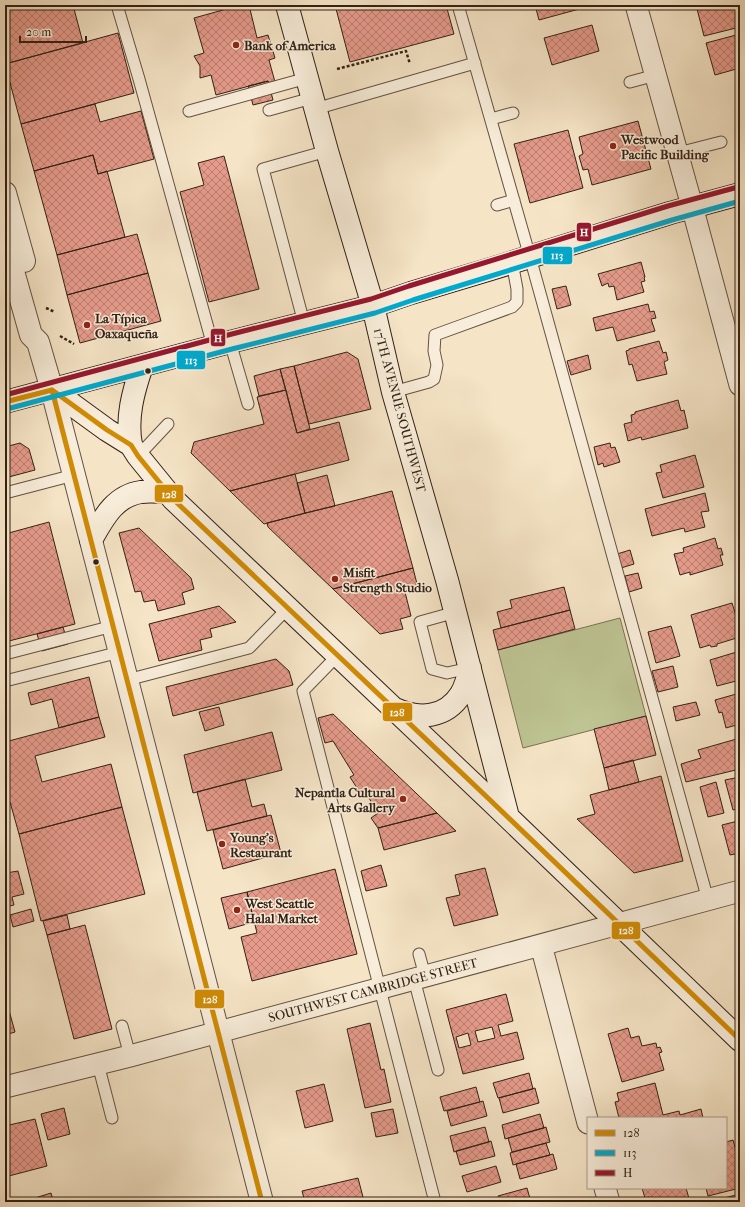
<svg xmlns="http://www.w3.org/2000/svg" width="745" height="1207" font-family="'IM FELL French Canon',serif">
  <defs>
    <pattern id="building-cross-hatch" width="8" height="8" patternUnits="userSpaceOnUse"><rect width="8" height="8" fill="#e69b8b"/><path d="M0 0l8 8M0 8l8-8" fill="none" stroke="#bb7e70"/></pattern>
  </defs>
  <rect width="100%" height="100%" fill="#f5e4c6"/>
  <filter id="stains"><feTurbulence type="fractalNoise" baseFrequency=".005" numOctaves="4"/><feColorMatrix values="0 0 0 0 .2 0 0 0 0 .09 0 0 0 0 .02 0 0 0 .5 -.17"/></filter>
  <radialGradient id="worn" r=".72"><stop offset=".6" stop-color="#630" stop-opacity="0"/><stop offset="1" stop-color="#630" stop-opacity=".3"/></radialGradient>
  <path fill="#bec493" stroke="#787254" d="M620,618L646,716L523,748L498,650Z"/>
  <path fill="url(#building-cross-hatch)" stroke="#322115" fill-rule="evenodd" d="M16,5H73L83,43L5,64V8Z
    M241,5H249L257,38L268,35L275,58L269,60L275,82L269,84L268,81L216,95L211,75L200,78V66L194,56L204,53L194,18Z
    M335,5H446L454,34L350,62Z
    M535,5H583V8L539,20Z
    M696,5H740V27L704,36Z
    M592,25L599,51L552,65L544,38Z
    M118,33L134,93L21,124L5,64Z
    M740,34V68L715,75L706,43Z
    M268,81L273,100L253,105L248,86Z
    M95,104L100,122L141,111L154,159L98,174L93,155L34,171L21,124Z
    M638,121L651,169L592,185L588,169L583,170L579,156L583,154L579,137Z
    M568,130L583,188L530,203L514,144Z
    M93,155L98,174L107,171L125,237L57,255L34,171Z
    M224,156L259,289L209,302L180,192L204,185L198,163Z
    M137,234L148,273L67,295L57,255Z
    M641,262L645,277L644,278L645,281L641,282L644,292L617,300L614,286L609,287L608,283L602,286L598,274Z
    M148,273L161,321L80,343L67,295Z
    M566,286L571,305L557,309L552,289Z
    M648,304L650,312L654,311L656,318L651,319L655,331L617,341L613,327L596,331L593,318Z
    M659,341L663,353L666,352L668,360L664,362L667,374L637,381L632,364L629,365L626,351L629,350V349Z
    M347,352L358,359L371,409L309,424L294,366Z
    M588,355L591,369L571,375L567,361Z
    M294,366L310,429L297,433L280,369Z
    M280,369L286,390L259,396L254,376Z
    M286,390L297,433L339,422L349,460L230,491L191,453L194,442L264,424L257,397Z
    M678,400L681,411L684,410L688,428L642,440L641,437L628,441L624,424L632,422L631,415L635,414V412Z
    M20,443L29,449L35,470L5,478V447Z
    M610,443L611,448L615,447L620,462L604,467L603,463L598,465L594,447Z
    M695,455L704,487L663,498L656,473L662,472L660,465Z
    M295,474L305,513L264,524L230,491Z
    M327,475L335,506L305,513L297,483Z
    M392,491L413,568L333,589L268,527L267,523Z
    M705,493L709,511L701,512L705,527L685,532L684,528L652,536L645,509Z
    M49,522L75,624L5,642V534Z
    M139,528L191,578L194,589L182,593L185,604L158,611L155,600L144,602L141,591L135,592L119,533Z
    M715,538L718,549L721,548L723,555H720L723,565L690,575V572L680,575L674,554L684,552L683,548Z
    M630,550L634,564L621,568L617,554Z
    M413,568L418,588L405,592L411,616L400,619L403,629L380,634L333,589Z
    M638,573L642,588L629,592L625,576Z
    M564,587L570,610L501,628L497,612L512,608L510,600Z
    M732,603L737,619L740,618V637L717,644V646L711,647L710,645L700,648L691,615Z
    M219,606L236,622L210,629L212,637L200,640L202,650L159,661L149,624Z
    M570,610L575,629L498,650L493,630Z
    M671,626L680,656L656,663L648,632Z
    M63,627L68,644L42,651L37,634Z
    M740,651V680L717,686L710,660Z
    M276,659L289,671L293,685L173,716L166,687Z
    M673,666L678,687L658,692L652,671Z
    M89,677L99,717L59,728L52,699L31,705L28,693Z
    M740,693V724L726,728L722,712L719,713L715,700Z
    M696,702L700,715L676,721L673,707Z
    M219,707L224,725L205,731L199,712Z
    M333,714L437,813L378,828L371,818L378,813L366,793L362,796L350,777L354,775L333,741L325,743L318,718Z
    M646,716L656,755L604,768L594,729Z
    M99,717L105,737L35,756L42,782L111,764L122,807L19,834L10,802L5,803V742Z
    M272,732L282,770L193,793L184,755Z
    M740,738V769L686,782L681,764L701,758L698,750Z
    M633,760L639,782L609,790L604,768Z
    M661,776L683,861L634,873L577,819L595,814L590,795Z
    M740,777V808L733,810L725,780Z
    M245,779L252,807L264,804L267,816L207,831L197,792Z
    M716,782L724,813L708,817L700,787Z
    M122,807L145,894L41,921L19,834Z
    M437,813L456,831L384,850L378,828Z
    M271,815L281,853L223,869L213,830Z
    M738,821L740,829V853L730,855L722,825Z
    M381,865L387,886L366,891L361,871Z
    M485,868L498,915L454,926L446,898L460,895L455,875Z
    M335,869L357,954L252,981L241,937L257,933L247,892Z
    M5,871L6,873L18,871L24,894L12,897L14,905L5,907Z
    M247,892L254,922L229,929L221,898Z
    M31,909L34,921L13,927L10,915Z
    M67,915L70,929L47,935L43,921Z
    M85,925L112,1029L74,1039L47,935Z
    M506,994L513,1021L498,1025L501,1036L517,1032L524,1059L463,1074L446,1010ZM492,1027L495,1038L478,1042L475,1031ZM468,1033L471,1045L459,1048L456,1037Z
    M5,1003H7L15,1032L5,1035Z
    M370,1023L381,1070L384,1069L391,1102L365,1108L347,1029Z
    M628,1028L631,1038L639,1036L642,1046L656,1043L657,1048L660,1047L662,1052L659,1053L664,1070L622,1082L608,1034Z
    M529,1073L533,1089L498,1098L493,1083Z
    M655,1083L663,1115L679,1111L680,1115L701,1109L703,1118H619L615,1102L619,1101L617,1093Z
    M324,1084L333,1121L305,1128L296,1091Z
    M476,1087L480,1102L444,1111L440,1097Z
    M535,1088L539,1103L503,1113L499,1098Z
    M483,1101L487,1116L451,1126L447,1111Z
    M64,1108L70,1134L48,1140L41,1114Z
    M393,1109L398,1133L376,1137L371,1113Z
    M540,1114L544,1128L505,1139L502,1125Z
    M35,1119L47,1166L5,1177V1126Z
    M485,1127L489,1142L454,1152L450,1136Z
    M546,1127L550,1142L512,1152L508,1138Z
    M733,1140L740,1165V1188L708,1196L706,1188H726V1142Z
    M491,1141L495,1156L460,1165L456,1151Z
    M546,1143L550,1155L513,1165L510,1153Z
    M553,1154L557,1169L520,1179L516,1164Z
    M496,1166L501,1182L467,1192L462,1176Z
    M358,1178L363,1197L355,1199L356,1202H305L302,1191Z
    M527,1188L531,1202H500L498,1196Z
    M642,1188H686L690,1202H650L649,1197L645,1198Z
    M51,1193L53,1200L59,1199L60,1202H22Z
    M740,1194V1202H712V1201Z"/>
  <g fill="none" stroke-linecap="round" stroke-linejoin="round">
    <g stroke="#635241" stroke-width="13">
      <path id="service" d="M117,5L139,79L213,346
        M458,5L530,257L708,900
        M630,82L656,75
        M315,109L475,63
        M269,110L312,98
        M189,111L307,78
        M491,119L513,113
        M678,153L721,142
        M497,205L514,200
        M304,323L263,169L327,151
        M230,342L248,404
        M393,392L429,382L434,379L437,365L434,351L435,335L512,307L517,302V289L512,262
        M138,456L168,424
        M5,493L74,475
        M456,612L420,622L432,669L447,673L470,668
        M5,654L113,626
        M338,655L303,691L435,1202
        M127,680L249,648L288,608
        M5,681L120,652
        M419,954L425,976
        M414,979L438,1070
        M122,1026L130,1056
        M98,1064L112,1118"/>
    </g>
    <g stroke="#635241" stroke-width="23">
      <path id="minor" d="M636,5L692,206L740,385
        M541,945L588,1123
        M5,1087L130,1056L740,891
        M605,1188L609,1202"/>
    </g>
    <g stroke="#635241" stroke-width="24">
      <path id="tertiary" d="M5,193L24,261
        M5,243L31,335L38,342L52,390L262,1202"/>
    </g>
    <g stroke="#322115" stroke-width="24">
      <path id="secondary" d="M287,5L327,151L373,306L393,392L447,580L508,817
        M52,390L107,430L131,445L138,456L173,499L489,799L740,1040
        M5,402L230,342L373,306L411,293L491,269L670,213L740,194
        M131,445C126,418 133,392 142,366
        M91,540C103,519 114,496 141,492C150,491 159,492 167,492
        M395,709C419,720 446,718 461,694C466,686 468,677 470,668"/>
    </g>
    <path stroke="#322115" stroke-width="2.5" stroke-dasharray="3 2" stroke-linecap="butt" d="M337,69L406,51L410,64
      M46,308L55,312
      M60,336L74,344"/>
    <use href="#service" stroke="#f8edda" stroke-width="11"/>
    <use href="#minor" stroke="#f8edda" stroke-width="21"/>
    <use href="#tertiary" stroke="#f8edda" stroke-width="22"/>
    <use href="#secondary" stroke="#f8edda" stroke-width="22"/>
    <g stroke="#f8edda" stroke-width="8">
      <path id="bus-1" d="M52,390L107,430L131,445L138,456L173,499L489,799L740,1040
        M52,390L262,1202
        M5,402L52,390"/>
    </g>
    <g stroke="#f8edda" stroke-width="8">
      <path id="bus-2" d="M7,409L232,349L375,313L413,300L672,220L740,201"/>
    </g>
    <g stroke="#f8edda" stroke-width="8">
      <path id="bus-3" d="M5,395L228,335L371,299L409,286L668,206L738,187"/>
    </g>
    <use href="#bus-1" stroke="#d08b04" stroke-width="5"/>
    <use href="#bus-2" stroke="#00a9ce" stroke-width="5"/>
    <use href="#bus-3" stroke="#96172e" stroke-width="5"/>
  </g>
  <g fill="#8f2418" stroke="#f8edda" stroke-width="1.5">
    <circle cx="236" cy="45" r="4"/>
    <circle cx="613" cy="146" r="4"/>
    <circle cx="87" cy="325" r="4"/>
    <circle cx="335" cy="579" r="4"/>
    <circle cx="403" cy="799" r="4"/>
    <circle cx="222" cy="844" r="4"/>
    <circle cx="237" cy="910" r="4"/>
  </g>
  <g fill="#322115" stroke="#f8edda" stroke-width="1.5">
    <circle cx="148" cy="371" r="3.5"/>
    <circle cx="96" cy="562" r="3.5"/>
  </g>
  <g text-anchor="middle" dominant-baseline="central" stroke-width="3" stroke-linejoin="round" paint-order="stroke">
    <g font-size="13" font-weight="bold" fill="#322115" stroke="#f8edda" text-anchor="start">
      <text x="244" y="45">Bank of America</text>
      <text x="621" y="139">Westwood<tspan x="621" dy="15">Pacific Building</tspan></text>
      <text x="95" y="318">La Típica<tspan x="95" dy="15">Oaxaqueña</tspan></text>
      <text x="343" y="572">Misfit<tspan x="343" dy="15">Strength Studio</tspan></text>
      <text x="395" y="792" text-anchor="end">Nepantla Cultural<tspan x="395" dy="15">Arts Gallery</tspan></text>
      <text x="230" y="837">Young's<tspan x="230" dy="15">Restaurant</tspan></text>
      <text x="245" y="903">West Seattle<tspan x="245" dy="15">Halal Market</tspan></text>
    </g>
    <g font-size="13" fill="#322115" stroke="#f8edda">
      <text transform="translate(400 410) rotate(75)">17TH AVENUE SOUTHWEST</text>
      <text transform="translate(373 990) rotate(-15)">SOUTHWEST CAMBRIDGE STREET</text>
    </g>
  </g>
  <g stroke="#f8edda" stroke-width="1.5">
    <rect x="576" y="222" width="16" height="20" rx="4" fill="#96172e"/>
    <rect x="542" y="246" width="31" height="19" rx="4" fill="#00a9ce"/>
    <rect x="210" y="328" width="16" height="19" rx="4" fill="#96172e"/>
    <rect x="176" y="350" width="30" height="20" rx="4" fill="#00a9ce"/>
    <rect x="154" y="484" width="30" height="19" rx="4" fill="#d08b04"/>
    <rect x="382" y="702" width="31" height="20" rx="4" fill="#d08b04"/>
    <rect x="611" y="921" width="30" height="19" rx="4" fill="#d08b04"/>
    <rect x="194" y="989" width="31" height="20" rx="4" fill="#d08b04"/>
  </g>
  <g font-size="11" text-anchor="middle" font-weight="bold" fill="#fff">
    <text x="584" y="236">H</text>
    <text x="557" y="259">113</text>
    <text x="218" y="342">H</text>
    <text x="191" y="364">113</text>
    <text x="169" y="498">128</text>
    <text x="397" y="716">128</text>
    <text x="626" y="934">128</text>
    <text x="210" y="1003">128</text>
  </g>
  <rect width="745" height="1207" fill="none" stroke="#f5e4c6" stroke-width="20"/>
  <rect x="6" y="6" width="733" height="1195" fill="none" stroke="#322115" stroke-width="2"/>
  <rect x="10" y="10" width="725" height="1187" fill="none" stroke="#322115"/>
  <rect x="587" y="1117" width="140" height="72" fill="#f8edda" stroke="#a99b8b"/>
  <rect x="595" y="1130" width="20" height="6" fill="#d08b04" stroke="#a99b8b"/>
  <text x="623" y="1137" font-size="12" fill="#322115">128</text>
  <rect x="595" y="1150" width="20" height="6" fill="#00a9ce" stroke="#a99b8b"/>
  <text x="623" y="1157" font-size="12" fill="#322115">113</text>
  <rect x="595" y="1170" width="20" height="6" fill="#96172e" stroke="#a99b8b"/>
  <text x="623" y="1177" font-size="12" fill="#322115">H</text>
  <path d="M20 36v6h66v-6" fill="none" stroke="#322115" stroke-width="2"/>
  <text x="26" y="36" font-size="12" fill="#322115" stroke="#f8edda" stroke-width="3" paint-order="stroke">20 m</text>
  <rect width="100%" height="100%" filter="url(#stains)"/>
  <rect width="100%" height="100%" fill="url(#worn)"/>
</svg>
